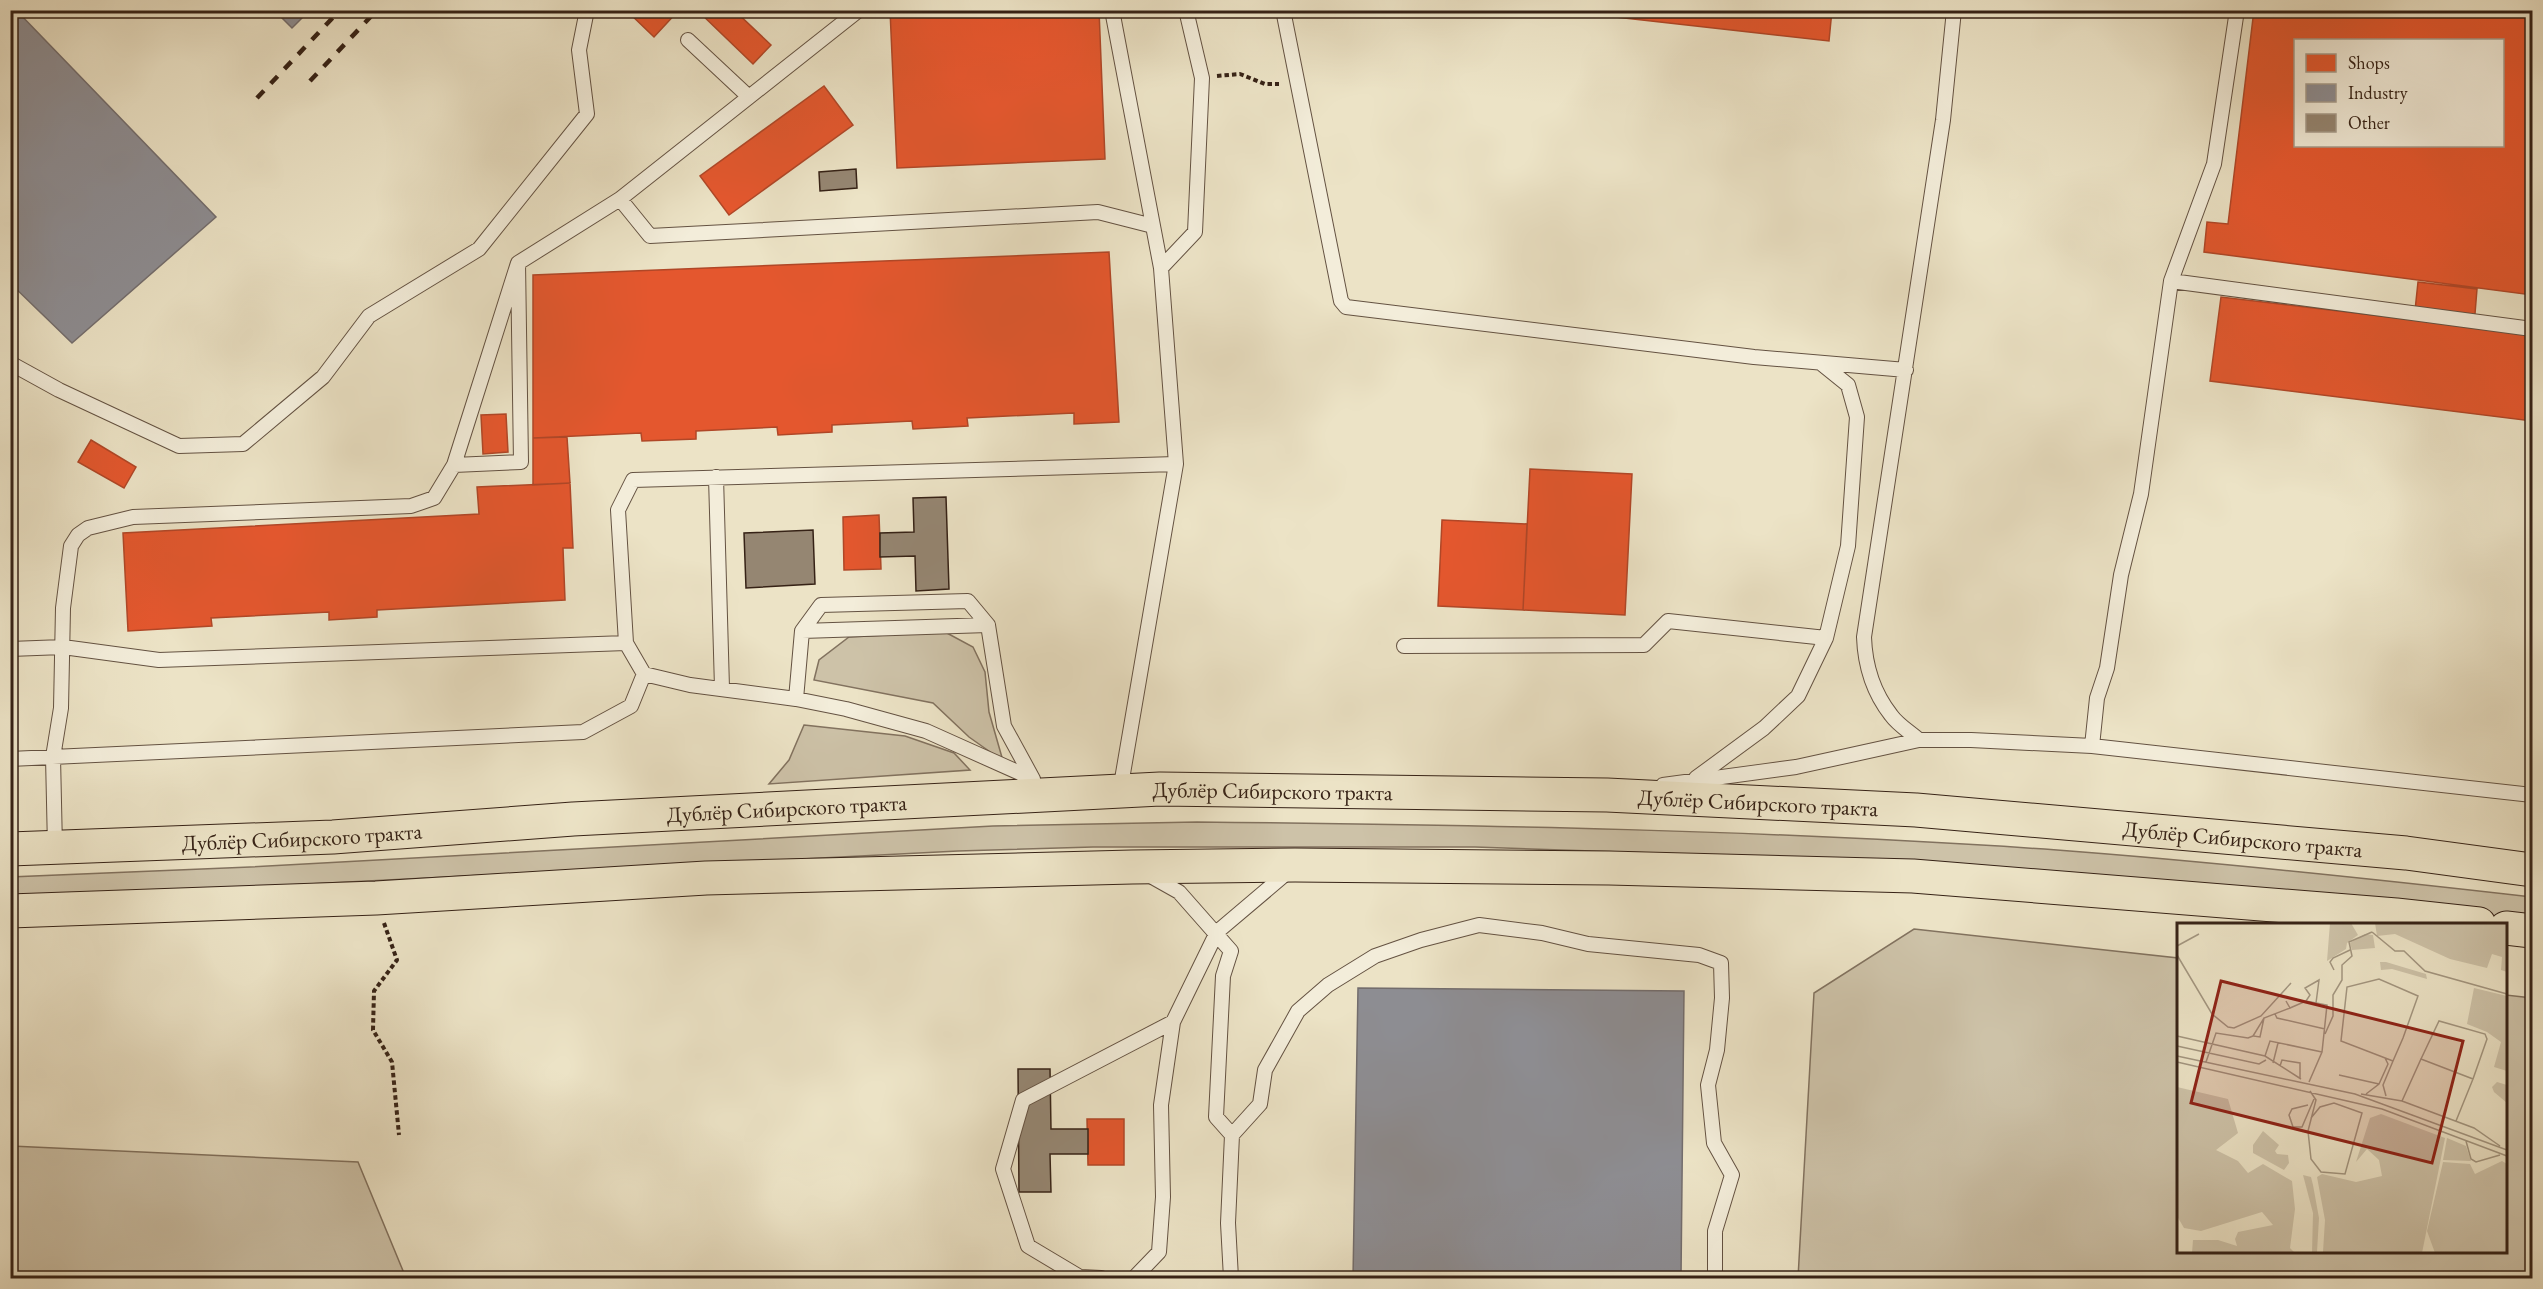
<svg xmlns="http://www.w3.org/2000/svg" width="2543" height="1289" font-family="'EB Garamond',serif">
  <rect width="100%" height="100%" fill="#ece3c6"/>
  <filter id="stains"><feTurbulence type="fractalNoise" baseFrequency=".00333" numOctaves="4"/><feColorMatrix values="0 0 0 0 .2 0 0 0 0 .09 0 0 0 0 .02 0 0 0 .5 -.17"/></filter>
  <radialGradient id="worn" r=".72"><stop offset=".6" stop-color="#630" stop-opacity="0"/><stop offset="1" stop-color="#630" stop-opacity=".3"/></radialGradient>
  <path fill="#cdc2a8" stroke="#82725f" stroke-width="1.5" d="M945,632L973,647L985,672L989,712L1003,761L969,737L933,703L814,680L819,660L849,637Z
    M804,725L905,736L954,753L970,770L769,784L789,760Z
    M1197,822C1484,825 1771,830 2057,850C2216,862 2374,879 2532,897V920L2342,898L1744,856L1475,847H1093L958,851L11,899L10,877L250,867L993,826Z
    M1914,929L2178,958V1252H2506V995L2532,998V1278H1798L1814,993Z
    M11,1146L358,1162L406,1278H11Z"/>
  <path fill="#e4572e" stroke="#b04727" stroke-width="1.5" fill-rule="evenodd" d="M626,10H679L654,37Z
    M697,10H734L771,45L753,64Z
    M890,10H1099L1105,159L897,168Z
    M1553,10H1832L1829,41Z
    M2254,10H2532V295L2204,252L2207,222L2228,224ZM2296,40H2502V146H2296Z
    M824,86L853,125L729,215L700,176Z
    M1109,252L1119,422L1074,424V413L967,418L968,426L913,429L912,421L832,425V432L778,435L777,427L696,431V439L642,441L641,433L533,438V275Z
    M2418,282L2477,289L2474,326L2532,334V421L2210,381L2221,297L2414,320Z
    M506,414L508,452L483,454L481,415Z
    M567,437L570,483L533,485V438Z
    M91,440L136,467L124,488L78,462Z
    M1530,469L1632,474L1625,615L1523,610Z
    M570,483L573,548H563L565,600L377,610V617L329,620V612L211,618L212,626L128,631L123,533L479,514L477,487Z
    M879,515L881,569L844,570L843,517Z
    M1442,520L1527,524L1523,610L1438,606Z
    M1087,1119H1124V1165H1088Z"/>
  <path fill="#8d8d92" stroke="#736d6d" stroke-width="1.5" d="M10,10H16L216,217L72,343L10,283Z
    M278,10H310L292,28L276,12Z
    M1358,988L1684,991L1681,1278H1353Z"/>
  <path fill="#958672" stroke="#362216" stroke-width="1.5" d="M856,169L857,188L820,191L819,172Z
    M946,497L949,589L916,591L915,556L880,557V533L914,532L913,498Z
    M813,530L815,584L746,588L744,533Z
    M1018,1069H1050L1051,1129H1088V1154H1050L1051,1192H1019Z"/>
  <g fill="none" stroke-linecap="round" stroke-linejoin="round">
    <g stroke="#645242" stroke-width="16">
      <path id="lane" d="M1112,10L1161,268L1176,464L1120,791
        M1283,10L1341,301L1346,307L1754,357L1906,370
        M749,97L859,10
        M620,199L650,236L1098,212L1153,226
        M518,263L521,462L454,465L518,263L620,199L749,97L688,40
        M1161,268L1195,232L1202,78L1186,10
        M2171,281L2214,164L2237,10
        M10,363L59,390L179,446L243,444L323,377L369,316L479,249L587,114L579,50L587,10
        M716,477L722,688
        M802,631L821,605L968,601L988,625
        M1404,646L1644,645L1668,621L1826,638
        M10,649L63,647L159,660L626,643
        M796,699L802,631L988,625L1004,726L1033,779
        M1919,740C1910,732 1898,725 1891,715C1873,692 1865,666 1864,637L1943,120L1954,10
        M2092,746L2097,698L2107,668L2121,575L2141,494L2171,281L2532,329
        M10,759L583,732L631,706L644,674
        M1031,778L926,731L846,709L796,699L690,685L644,674L626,643L618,510L633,480L1176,464
        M1696,778L1764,728L1798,696L1826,638L1848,546L1857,417L1848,385L1822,364
        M1663,785L1796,767L1919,740H1971L2092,746L2532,795
        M55,847L53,757L61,708L63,608L71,546L78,535L88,528L133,517L411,506L434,498L454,465
        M1147,874L1179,892L1231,951L1223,976L1216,1117L1232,1135
        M1101,1278L1080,1277L1028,1246L1003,1169L1023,1100L1173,1022
        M1134,1278L1159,1252L1163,1197L1161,1105L1173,1022L1217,932L1289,871
        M1231,1278L1228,1223L1232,1135L1260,1104L1265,1070L1298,1011L1328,985L1375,956L1421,940L1479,925L1542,933L1588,944L1699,955L1721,963L1722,998L1717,1050L1708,1085L1714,1143L1732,1175L1715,1231V1278"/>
    </g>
    <g stroke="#362216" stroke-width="35">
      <g id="primary">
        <path id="s1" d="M10,849L333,837L573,819L1160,789L1607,795L1916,810L2406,853L2532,870"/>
        <path d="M10,911L376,898L706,878L1132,867L1295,865L1609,868L1913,876L2396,915L2479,924"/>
        <path d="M2506,928L2532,931"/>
      </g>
    </g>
    <path stroke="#362216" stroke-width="4" stroke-dasharray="4.5 3" stroke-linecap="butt" d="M1217,76L1240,74L1265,84H1279
      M384,923L397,960L374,991L373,1030L392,1062L399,1135"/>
    <use href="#lane" stroke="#f3edda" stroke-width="14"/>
    <use href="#primary" stroke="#ece3c6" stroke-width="33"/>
    <path stroke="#362216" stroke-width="4.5" stroke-dasharray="10 10" stroke-linecap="butt" d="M310,81L377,10
      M257,98L340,10"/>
  </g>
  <g text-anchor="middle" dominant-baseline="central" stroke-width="6" stroke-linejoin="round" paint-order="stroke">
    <g font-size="22" fill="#362216" stroke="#f3edda">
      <text stroke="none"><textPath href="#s1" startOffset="1264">Дублёр Сибирского тракта</textPath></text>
      <text stroke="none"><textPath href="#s1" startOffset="1750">Дублёр Сибирского тракта</textPath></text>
      <text stroke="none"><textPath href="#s1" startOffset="778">Дублёр Сибирского тракта</textPath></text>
      <text stroke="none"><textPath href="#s1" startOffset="292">Дублёр Сибирского тракта</textPath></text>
      <text stroke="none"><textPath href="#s1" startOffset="2236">Дублёр Сибирского тракта</textPath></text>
    </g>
  </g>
  <g transform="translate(2177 923)">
    <rect width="330" height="330" fill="#ece3c6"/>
    <path d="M153,0H174L181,12L170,20L169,26L150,38ZM198,0H330V49L324,47L325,34L315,31L310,45L273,36L218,11L200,13ZM188,11L196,12L198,25L175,27L173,20ZM209,39L249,51L250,56L215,46L204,47L203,39ZM297,65L330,73V148L317,144L324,119L310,109L290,101ZM320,159L330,162V180L317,169L315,164ZM0,164L51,176L61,210L39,227L61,238L71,250L86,241L115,258L118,286L113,325L118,330H15L16,317H41L60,323L58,316L61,309L96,302L85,289L24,308L7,305L0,293ZM204,191L268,215L245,330H135L136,290L126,252L134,254L136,262L142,295L140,329H146L148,297L140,254L145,251L179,259L205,253L202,237L190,226L179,239L193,195ZM86,208L102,222L98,228L100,231L111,232L112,240L107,247L76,230V222ZM270,215L289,223L294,238L266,237ZM325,238L330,241V330H258L250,308L266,239L293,241L298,251Z" fill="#cdc2a8"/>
    <path fill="none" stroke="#a39680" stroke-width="1.5" d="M195,9L218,28H227L248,48L330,71M0,23L22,11M0,32L35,91L51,104L57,105L84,93L114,60M157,47L153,39L156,35L173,27M129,78L133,72L128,65L142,57L139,80M113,85L129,78L150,82L145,129L132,159M98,91L100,95L148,106M87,95L83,114L76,113L87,95L113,85L109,78M148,111L156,93V72L165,57V42L175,33L172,19L195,9M0,113L88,133L124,156M0,123L82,141L89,137M0,133L178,171L330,227M88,133L93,118L145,129M244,136L262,98L308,111L310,116L296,156M0,139L205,186L330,233M29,139L39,110L71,115L76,113M96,140L101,120M103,143L105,137L123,140V155M162,152L202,161M133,168L139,177L131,208L134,236L144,249L168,251L185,190L157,180L143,184L134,195M184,171L225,178L297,205L323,223M189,171L202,161L211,141L208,135M209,173L206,162L216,138L226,115L241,73L202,56L170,64L164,118L216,138M225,178L244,136L296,156L279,198M131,182L115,186L112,192L116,204H125L137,176M289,218L294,236L299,239L323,232"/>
    <path fill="#8f2418" fill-opacity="0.15" stroke="#8f2418" stroke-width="3" d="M44,58L286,118L255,240L14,180Z"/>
    <rect width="330" height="330" fill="none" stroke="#362216" stroke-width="3"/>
  </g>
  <rect width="2543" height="1289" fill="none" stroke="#ece3c6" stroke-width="36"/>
  <rect x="12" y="12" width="2519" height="1265" fill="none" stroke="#362216" stroke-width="3"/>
  <rect x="18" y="18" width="2507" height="1253" fill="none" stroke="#362216" stroke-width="1.5"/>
  <rect x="2294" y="39" width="210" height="108" fill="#f3edda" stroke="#a79c8c" stroke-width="1.5"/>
  <rect x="2306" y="54" width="30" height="18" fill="#e4572e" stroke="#a79c8c" stroke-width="1.5"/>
  <text x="2348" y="69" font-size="18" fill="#362216">Shops</text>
  <rect x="2306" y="84" width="30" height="18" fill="#8d8d92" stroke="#a79c8c" stroke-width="1.5"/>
  <text x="2348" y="99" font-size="18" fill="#362216">Industry</text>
  <rect x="2306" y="114" width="30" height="18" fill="#958672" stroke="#a79c8c" stroke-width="1.5"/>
  <text x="2348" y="129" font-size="18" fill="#362216">Other</text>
  <rect width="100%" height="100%" filter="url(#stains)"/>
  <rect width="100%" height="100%" fill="url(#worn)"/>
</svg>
